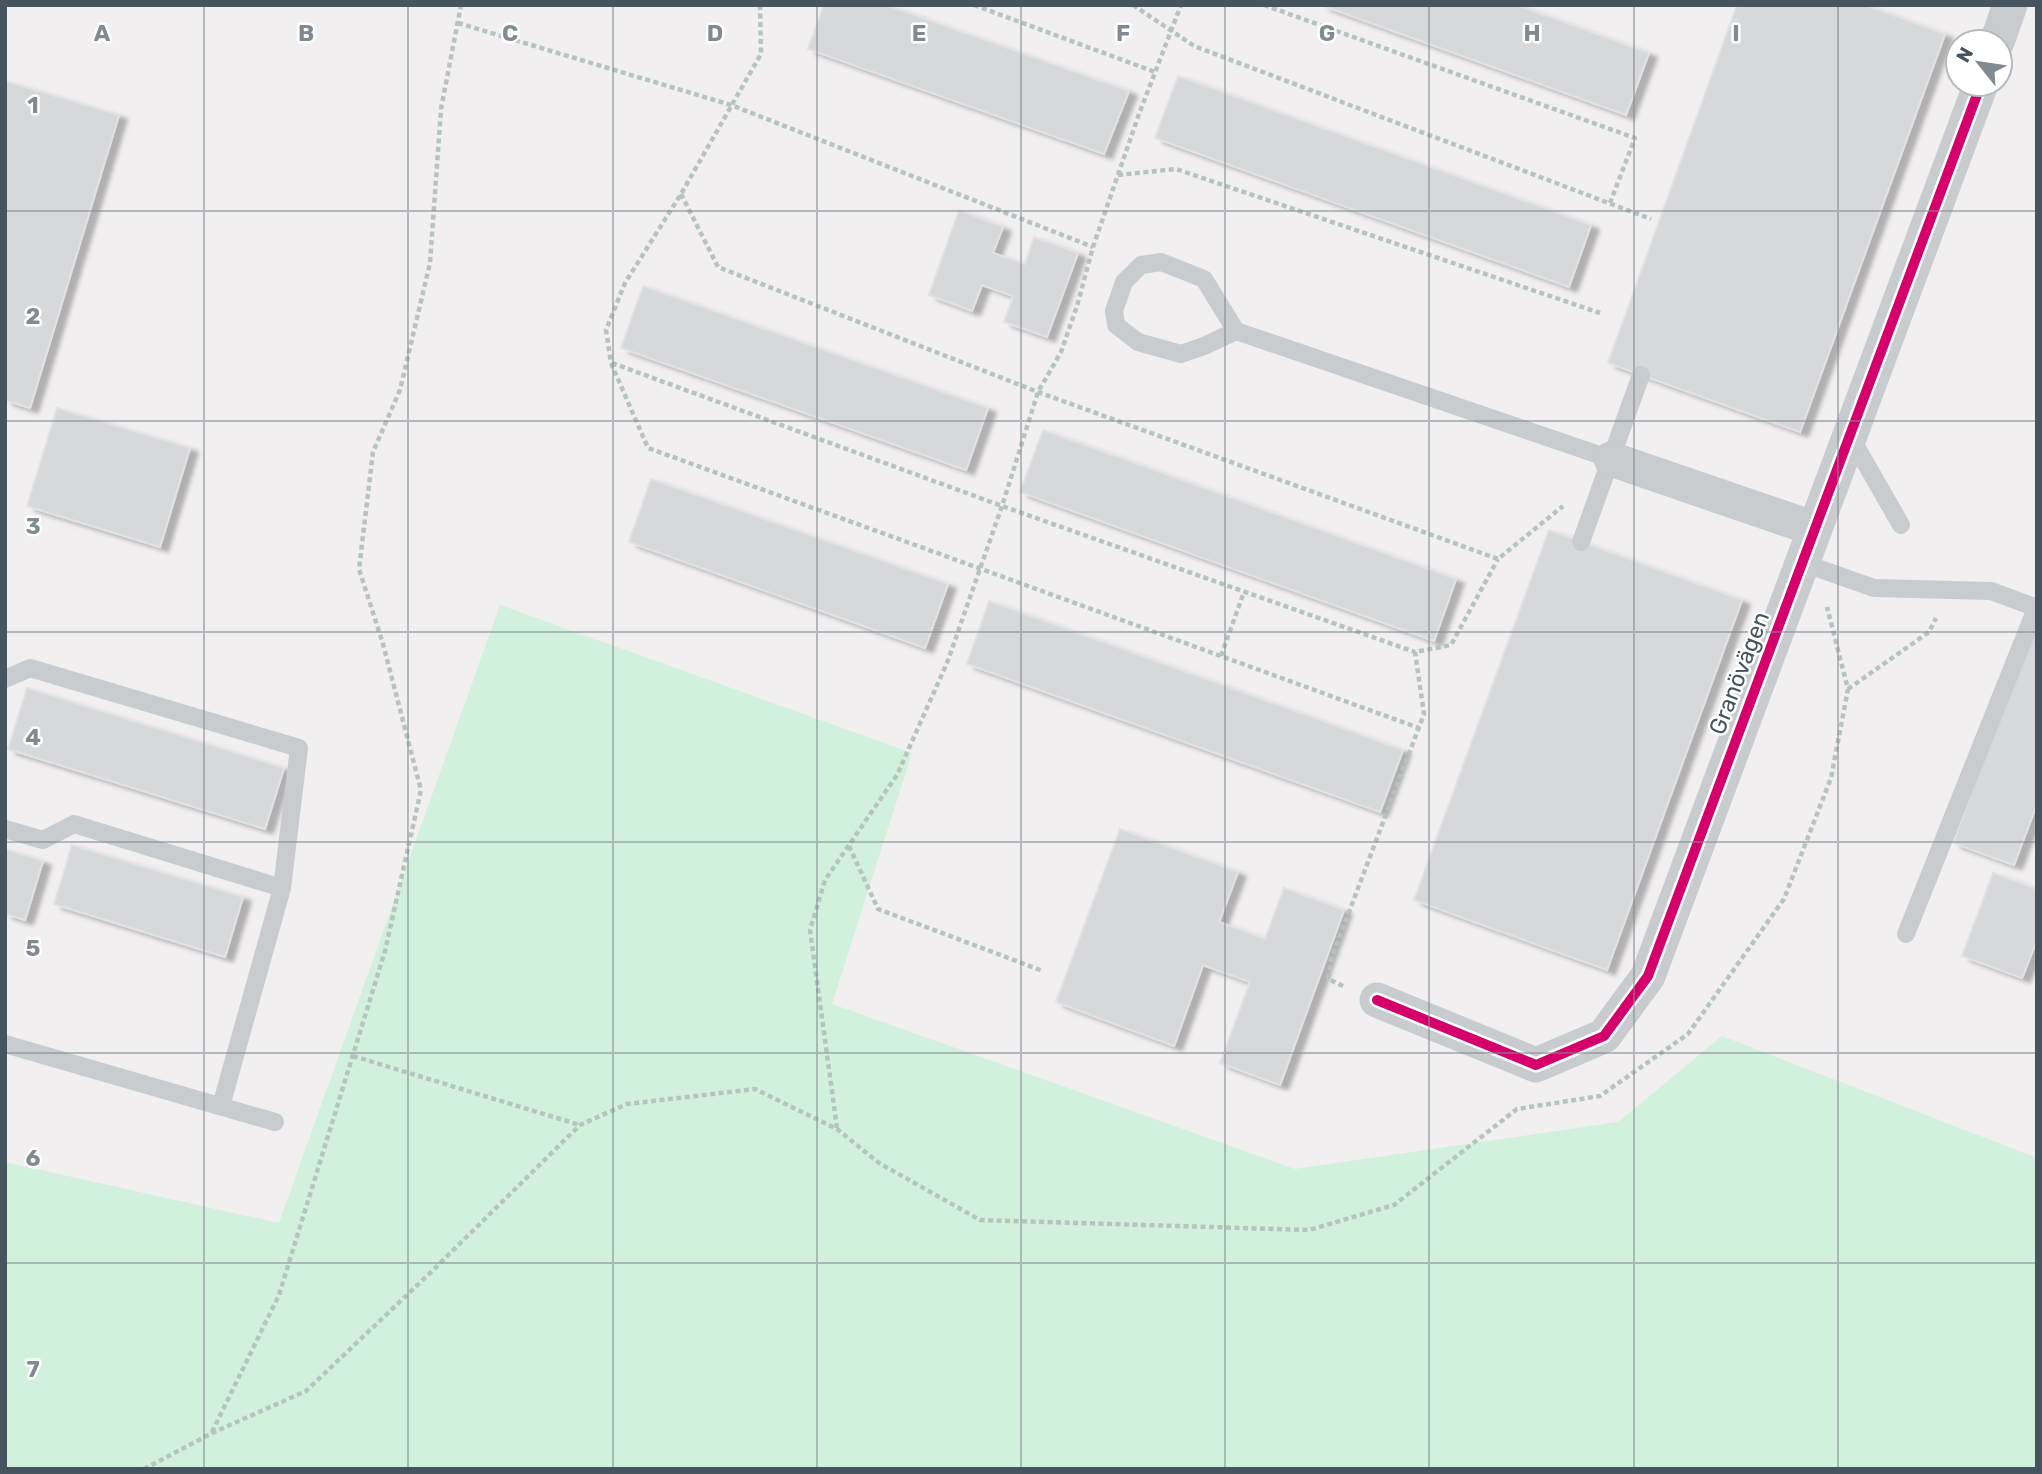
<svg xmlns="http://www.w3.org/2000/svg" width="2042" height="1474" font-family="Rubik,sans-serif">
  <defs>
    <filter id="shadow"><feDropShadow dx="8" dy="4.5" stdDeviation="2" flood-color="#0004"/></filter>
  </defs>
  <rect width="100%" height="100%" fill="#f1eff0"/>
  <path fill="#d2f1dc" d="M500,605L912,753L832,1004L1295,1169L1618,1122L1722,1036L2037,1158V1469H5V1162L279,1223Z"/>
  <path fill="#d7d8da" stroke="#e2e1e3" stroke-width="2" filter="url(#shadow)" d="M824,5H886L1129,91L1104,154L808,49Z
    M1321,5H1517L1649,53L1626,115Z
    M1737,5H1865L1945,34L1800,432L1608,363Z
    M1178,76L1591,225L1569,287L1155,138Z
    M5,81L119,115L30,408L5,400Z
    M959,210L1003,227L993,253L1025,264L1034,237L1078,253L1047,337L1004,322L1013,296L982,285L972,311L929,295Z
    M643,286L988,408L966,470L621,348Z
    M57,408L190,448L160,547L27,506Z
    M1043,430L1456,579L1434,641L1020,492Z
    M651,479L948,584L925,648L629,542Z
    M1549,530L1742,600L1607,970L1414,900Z
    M989,601L1403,750L1380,812L967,664Z
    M2030,633L2037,635V804L2014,865L1953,843Z
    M27,688L284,768L265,829L8,749Z
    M1120,829L1238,872L1219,922L1265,939L1284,888L1344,910L1280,1085L1220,1063L1250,982L1203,965L1174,1046L1056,1002Z
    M72,845L243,897L225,957L54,904Z
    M5,849L43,861L25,920L5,914Z
    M1993,873L2037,889V940L2022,978L1962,956Z"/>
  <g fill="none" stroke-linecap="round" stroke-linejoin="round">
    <path stroke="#b6c4bf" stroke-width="4.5" stroke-dasharray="5 3.5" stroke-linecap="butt" d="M760,5L761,54L681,194L625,283L606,330L611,363L648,448L1419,728
      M974,5L1155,72
      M1133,5L1194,46L1651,219
      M1264,5L1635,138L1610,203
      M458,23L731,105L1093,247
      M1118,175L1176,169L1600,313
      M681,194L718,267L1038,392L1498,559L1563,506
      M612,363L1002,506L1415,652
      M1221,656L1244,592
      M1848,689L1929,632L1936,618
      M849,846L878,909L1043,971
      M1343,986L1328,979L1332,957L1424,714L1415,652L1451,645L1498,559
      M353,1056L580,1125
      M837,1128L810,930L825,880L897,775L947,663L1002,506L1038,392L1061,352L1077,306L1093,247L1139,114L1181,5
      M212,1432L279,1295L385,951L421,790L383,644L359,569L373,452L400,390L430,263L441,109L461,5
      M144,1469L212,1433L306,1391L429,1274L580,1125L627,1104L755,1089L837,1129L879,1163L980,1220L1309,1230L1394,1205L1517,1109L1600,1096L1688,1034L1784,899L1831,778L1848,689L1827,607"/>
    <path stroke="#c8ccce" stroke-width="18" d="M1236,331L1204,346L1181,354L1138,342L1116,325L1114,311L1124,282L1141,265L1161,262L1204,279L1236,331L1611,459
      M1850,436L1901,525
      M1581,542L1641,375
      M1803,563L1874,588L1991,591L2037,608
      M5,679L30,668L299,748L282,888L221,1106
      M5,829L43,840L74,824L282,888
      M1906,934L2037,606
      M5,1044L275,1122"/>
    <path stroke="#c8ccce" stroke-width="35" d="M1997,42L2010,5
      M1611,459L1815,529
      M1377,1000L1536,1065L1604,1036L1648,976L1981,84"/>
    <g stroke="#fff" stroke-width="15">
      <path id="cycleway" d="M1377,1000L1536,1065L1604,1036L1648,976L1981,84"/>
    </g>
    <use href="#cycleway" stroke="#d6006c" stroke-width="10"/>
  </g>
  <path fill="none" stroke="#818a91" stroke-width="2" stroke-opacity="0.55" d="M204,5V1469M408,5V1469M613,5V1469M817,5V1469M1021,5V1469M1225,5V1469M1429,5V1469M1634,5V1469M1838,5V1469M5,211H2037M5,421H2037M5,632H2037M5,842H2037M5,1053H2037M5,1263H2037"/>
  <g text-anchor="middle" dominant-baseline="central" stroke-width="5" stroke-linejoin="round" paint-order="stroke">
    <g font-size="23" fill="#45545e" stroke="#fff">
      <text transform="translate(1739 673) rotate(-69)">Granövägen</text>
    </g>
  </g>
  <g font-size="23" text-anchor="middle" font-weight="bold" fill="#818a91" stroke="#fff" stroke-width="5" stroke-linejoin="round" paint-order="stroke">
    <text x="102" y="41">A</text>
    <text x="306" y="41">B</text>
    <text x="510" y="41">C</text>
    <text x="715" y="41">D</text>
    <text x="919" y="41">E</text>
    <text x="1123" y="41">F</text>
    <text x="1327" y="41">G</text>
    <text x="1532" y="41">H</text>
    <text x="1736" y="41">I</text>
    <text x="33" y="113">1</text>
    <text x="33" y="324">2</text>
    <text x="33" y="534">3</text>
    <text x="33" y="745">4</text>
    <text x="33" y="956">5</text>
    <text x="33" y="1166">6</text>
    <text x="33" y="1377">7</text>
  </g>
  <rect width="2042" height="1474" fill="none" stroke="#45545e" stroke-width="14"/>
  <g transform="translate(1979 63) rotate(300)"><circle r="33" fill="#ffffff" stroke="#b5bbbf" stroke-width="2"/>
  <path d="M0-5L12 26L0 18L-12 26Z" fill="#818a91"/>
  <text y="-10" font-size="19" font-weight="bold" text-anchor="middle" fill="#45545e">N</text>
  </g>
</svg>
